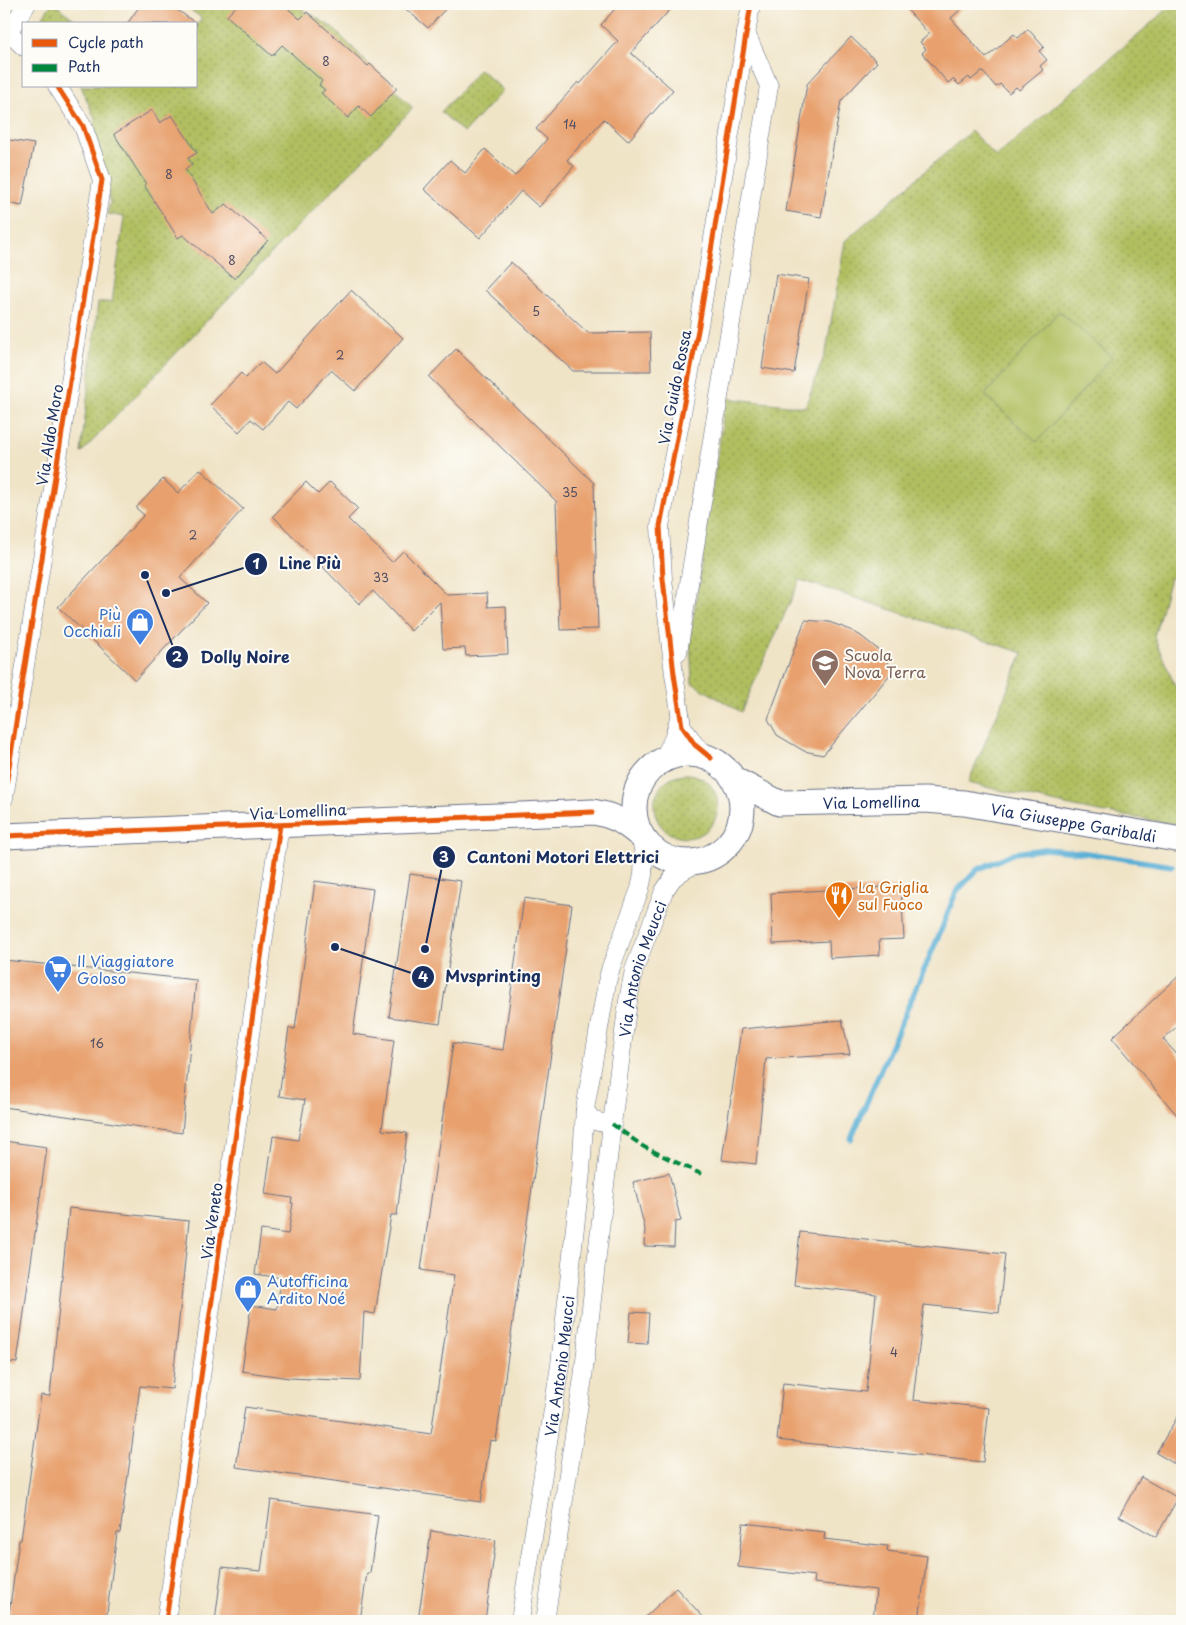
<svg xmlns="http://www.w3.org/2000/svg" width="1186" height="1625" font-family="'Playpen Sans',sans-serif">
  <defs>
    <pattern id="green-dots" width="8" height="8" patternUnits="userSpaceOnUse" patternTransform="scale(1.25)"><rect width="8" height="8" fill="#b1bf61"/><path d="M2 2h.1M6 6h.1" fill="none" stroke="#8f9c53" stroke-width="1.8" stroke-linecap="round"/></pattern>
  </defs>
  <rect width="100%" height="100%" fill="#fdfcf7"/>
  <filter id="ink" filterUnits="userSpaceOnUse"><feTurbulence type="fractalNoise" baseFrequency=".02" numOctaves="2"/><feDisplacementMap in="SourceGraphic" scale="10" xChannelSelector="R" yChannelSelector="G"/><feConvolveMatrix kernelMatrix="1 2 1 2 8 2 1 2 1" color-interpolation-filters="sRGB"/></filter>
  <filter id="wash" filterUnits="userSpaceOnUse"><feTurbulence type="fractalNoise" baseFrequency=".0096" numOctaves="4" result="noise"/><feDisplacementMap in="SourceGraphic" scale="20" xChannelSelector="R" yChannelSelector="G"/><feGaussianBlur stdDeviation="1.12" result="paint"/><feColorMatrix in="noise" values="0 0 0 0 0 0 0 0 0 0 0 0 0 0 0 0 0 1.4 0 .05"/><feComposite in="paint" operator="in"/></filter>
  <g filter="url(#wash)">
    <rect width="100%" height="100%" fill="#f0e4c7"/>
    <path fill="url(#green-dots)" stroke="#667760" d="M51,4H55L80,24H41L44,15Z
      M182,4H294L333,28L413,108L284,240L81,453L98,302H112L124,217L107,214L110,202L92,131L95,119L81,86H196V26L202,18Z
      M1173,4H1182V573L1170,578L1154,637L1182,702V825L1088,810L968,783L1023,653L800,580L741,712L692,683L690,639L726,398L805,407L826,351L845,241L971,131L996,157Z
      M480,69L503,90L464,133L441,112Z
      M654 806a32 32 0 1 1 64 0a32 32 0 1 1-64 0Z"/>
    <path fill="#b1bf61" stroke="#667760" d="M1059,311L1112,357L1037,442L985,395Z"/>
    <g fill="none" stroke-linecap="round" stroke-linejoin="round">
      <path stroke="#58afd5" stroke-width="5.5" d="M851,1139L942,928L956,892L977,870L1014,853L1045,849L1087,853L1172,866"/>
    </g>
    <g id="blocks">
      <path fill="#e8a16e" d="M141,4H169L197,24H127Z
        M238,4H283L300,19L307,12L368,66L370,64L397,88L371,117L359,106L348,118L321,93L325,90L319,85L322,81L282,45L272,56L227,16Z
        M400,4H450L428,28Z
        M619,4H675L631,53L673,90L628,141L604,119L567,160L574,166L539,207L521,191L480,238L424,189L450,160L465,173L485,149L515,176L547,139L536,129L578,82L580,84L618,41L601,25Z
        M902,4H967L951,18L986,58L1014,34L1018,38L1028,29L1044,47L1039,51L1047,60L1040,66L1043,70L1019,90L1016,87L1009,93L1000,84L996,87L982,71L971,80L969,77L959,85L953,79L948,83L922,53L926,49L920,42L929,34Z
        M851,37L877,62L841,101L821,217L786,211L807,84Z
        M152,110L160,123L172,115L197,153L188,158L192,164L185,169L213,214L226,204L268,240L235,279L183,235L178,238L144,185L146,184L114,134Z
        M4,139L34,144L22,206L4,202Z
        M511,262L588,333L650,332L651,371H573L485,290Z
        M776,274L809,279L794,373L762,368Z
        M351,290L403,338L355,391L331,370L296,409L288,402L263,429L251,419L239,432L210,405L241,373L246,378L261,362L275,374Z
        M456,349L594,483L598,629L560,630L556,501L429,377Z
        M200,469L243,509L180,578L207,603L135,680L58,607L144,515L136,508L163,479L178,493Z
        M306,482L318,494L330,482L358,509L348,519L392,562L403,551L447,595L487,593L488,607L506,606L508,654L466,656L465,648L443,649L440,602L411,631L373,591L359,604L273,516Z
        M805,620L829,622L851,630L861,636L880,651L893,671L823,755L804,751L777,735L768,719Z
        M410,874L461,881L440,1024L389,1017Z
        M315,881L373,889L353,1034L394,1040L382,1130L407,1133L397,1215H391L375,1314L364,1312L360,1381L289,1378L242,1371L251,1305L277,1309L281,1278L255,1274L261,1230L288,1234L293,1203H291L292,1198L265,1194L273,1136L298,1140L305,1100L279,1096L289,1028L295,1029Z
        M901,886L904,939L879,940L880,955L830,958L829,941L773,944L771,893Z
        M524,898L572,905L496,1441L490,1440L481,1502L236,1467L245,1407L431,1434L454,1275L421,1270L453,1043L503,1050Z
        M4,960L196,980L182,1133L4,1107Z
        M1182,973V1022L1163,1039L1182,1060V1121L1112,1038Z
        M842,1020L850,1054L766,1059L756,1164L722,1160L741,1029Z
        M4,1141L47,1147L17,1363L4,1361Z
        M669,1173L681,1221L675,1222L674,1247L644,1246L645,1229L633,1182Z
        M69,1208L189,1221L172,1389L140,1386L120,1533H117L106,1621H8L19,1540H21L41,1395L50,1396Z
        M800,1232L1005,1254L999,1313L924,1305L913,1400L989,1408L983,1462L777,1440L783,1383L866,1392L876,1294L794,1285Z
        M631,1312L649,1313L647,1344L628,1343Z
        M1182,1409V1468L1156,1453Z
        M1141,1477L1178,1498L1156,1537L1119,1516Z
        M271,1500L378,1515L370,1573H367L360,1621H215L222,1567L261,1571Z
        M743,1523L825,1532L824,1539L888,1546L887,1551L927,1556L919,1621H873L876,1590L814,1583L815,1576L738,1567Z
        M431,1531L496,1540L485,1621H418Z
        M676,1588L707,1621H641Z"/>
    </g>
  </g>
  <g filter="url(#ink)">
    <use href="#blocks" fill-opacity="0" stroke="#666e83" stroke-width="1"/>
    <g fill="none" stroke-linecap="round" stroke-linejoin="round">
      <g stroke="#666e83" stroke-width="19">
        <g id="street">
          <path d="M4,28L24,47"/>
          <path d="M8,32L27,4"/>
          <path d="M678,652L769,86L746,33"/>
          <path d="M711,758L695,745L682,726L674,674L663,579L660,526L699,325L751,4"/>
          <path d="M663,760L674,737L680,714"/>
          <path d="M4,798L102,180L83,126L57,86"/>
          <path id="s1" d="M640,835L644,854L643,875L640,889L611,967L607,982L585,1109C592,1123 597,1122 612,1124L628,1001L634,970L664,891L673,878L684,870L699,862"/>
          <path d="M166,1621L280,825"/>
          <path id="s2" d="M520,1621L560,1365L581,1172L585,1109"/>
          <path d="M545,1621L583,1378L612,1124"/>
        </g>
      </g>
      <g stroke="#666e83" stroke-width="27">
        <g id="secondary">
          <circle cx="688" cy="808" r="54"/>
          <path id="s3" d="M735,780L779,803L925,800L964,803L1182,840"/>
          <path d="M4,836L593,812C616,816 622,821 640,835"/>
        </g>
      </g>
      <use href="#street" stroke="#fff" stroke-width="18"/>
      <use href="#secondary" stroke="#fff" stroke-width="25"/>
      <path stroke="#00873e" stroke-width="4" stroke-dasharray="8 4" stroke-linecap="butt" d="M612,1124L644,1147L701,1174"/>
      <g stroke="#fdfcf7" stroke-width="8">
        <path id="cycleway" d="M711,758L695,745L682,726L674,674L663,579L660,526L699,325L751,4
          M4,798L102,180L83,126L57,86
          M4,836L593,812
          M166,1621L280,825"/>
      </g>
      <use href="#cycleway" stroke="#e8590c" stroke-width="5"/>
    </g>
  </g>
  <defs>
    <g id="shop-pin" transform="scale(1.4375)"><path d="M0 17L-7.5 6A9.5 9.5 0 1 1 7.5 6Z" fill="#3f7fe0" stroke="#fdfcf7"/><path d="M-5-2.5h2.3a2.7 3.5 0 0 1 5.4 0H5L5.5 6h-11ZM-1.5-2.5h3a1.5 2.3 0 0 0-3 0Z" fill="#fff"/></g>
    <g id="school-pin" transform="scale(1.4375)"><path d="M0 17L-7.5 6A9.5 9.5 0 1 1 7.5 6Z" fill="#8d6e63" stroke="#fdfcf7"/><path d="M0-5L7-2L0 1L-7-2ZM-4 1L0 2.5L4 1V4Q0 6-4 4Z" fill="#fff"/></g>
    <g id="restaurant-pin" transform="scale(1.4375)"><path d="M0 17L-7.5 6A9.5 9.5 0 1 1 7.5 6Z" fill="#e8710a" stroke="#fdfcf7"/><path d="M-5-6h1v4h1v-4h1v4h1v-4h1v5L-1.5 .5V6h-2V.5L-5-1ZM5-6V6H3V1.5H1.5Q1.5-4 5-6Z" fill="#fff"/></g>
    <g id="supermarket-pin" transform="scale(1.4375)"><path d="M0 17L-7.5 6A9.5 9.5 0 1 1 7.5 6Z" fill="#3f7fe0" stroke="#fdfcf7"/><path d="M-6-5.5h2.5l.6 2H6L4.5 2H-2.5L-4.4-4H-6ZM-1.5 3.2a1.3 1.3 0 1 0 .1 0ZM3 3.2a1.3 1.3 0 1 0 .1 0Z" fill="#fff"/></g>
  </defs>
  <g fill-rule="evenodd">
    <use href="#shop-pin" x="140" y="622"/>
    <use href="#school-pin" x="825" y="663"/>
    <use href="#restaurant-pin" x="839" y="895"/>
    <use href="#supermarket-pin" x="58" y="969"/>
    <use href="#shop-pin" x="248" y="1289"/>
  </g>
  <g text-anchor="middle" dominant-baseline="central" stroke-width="4" stroke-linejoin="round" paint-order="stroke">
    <g font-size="12" fill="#4e4c62">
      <text x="326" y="61">8</text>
      <text x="570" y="124">14</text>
      <text x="169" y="174">8</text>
      <text x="232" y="260">8</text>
      <text x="536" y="311">5</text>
      <text x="340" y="355">2</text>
      <text x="570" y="492">35</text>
      <text x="193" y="535">2</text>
      <text x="381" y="577">33</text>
      <text x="97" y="1043">16</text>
      <text x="894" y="1352">4</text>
    </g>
    <g font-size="15" fill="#1b2f5e" stroke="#fdfcf7">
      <text transform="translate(674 387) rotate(-79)">Via Guido Rossa</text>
      <text transform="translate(49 435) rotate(-81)">Via Aldo Moro</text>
      <text stroke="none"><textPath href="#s3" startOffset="142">Via Lomellina</textPath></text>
      <text transform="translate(298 811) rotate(-3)">Via Lomellina</text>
      <text stroke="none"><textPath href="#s3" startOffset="346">Via Giuseppe Garibaldi</textPath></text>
      <text stroke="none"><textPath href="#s1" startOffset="474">Via Antonio Meucci</textPath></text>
      <text transform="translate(211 1221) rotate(-82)">Via Veneto</text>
      <text stroke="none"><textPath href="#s2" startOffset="258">Via Antonio Meucci</textPath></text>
    </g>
    <g font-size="15" fill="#366cbe" stroke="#fdfcf7" text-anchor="start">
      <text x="121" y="613" text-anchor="end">Più<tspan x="121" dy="17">Occhiali</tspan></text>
      <text x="77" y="960">Il Viaggiatore<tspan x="77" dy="17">Goloso</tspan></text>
      <text x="267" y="1280">Autofficina<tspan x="267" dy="17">Ardito Noé</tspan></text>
    </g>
    <g font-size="15" fill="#785e54" stroke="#fdfcf7" text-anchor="start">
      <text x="844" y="654">Scuola<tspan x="844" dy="17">Nova Terra</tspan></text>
    </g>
    <g font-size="15" fill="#c56008" stroke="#fdfcf7" text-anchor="start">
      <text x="858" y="886">La Griglia<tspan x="858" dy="17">sul Fuoco</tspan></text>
    </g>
  </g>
  <path fill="none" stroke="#1b2f5e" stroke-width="2" d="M166 593L256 564M145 575L177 657M425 949L444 857M335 947L423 977"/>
  <g fill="#1b2f5e" stroke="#fdfcf7" stroke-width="2">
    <circle cx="166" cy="593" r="5"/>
    <circle cx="145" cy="575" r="5"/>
    <circle cx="425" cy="949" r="5"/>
    <circle cx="335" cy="947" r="5"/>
    <circle cx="256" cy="564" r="12"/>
    <circle cx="177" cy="657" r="12"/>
    <circle cx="444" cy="857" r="12"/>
    <circle cx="423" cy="977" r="12"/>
  </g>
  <g font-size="15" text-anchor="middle" font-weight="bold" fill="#fff">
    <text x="256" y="569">1</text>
    <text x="177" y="662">2</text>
    <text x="444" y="862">3</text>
    <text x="423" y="982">4</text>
  </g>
  <g font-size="16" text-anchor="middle" font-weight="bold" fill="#1b2f5e" stroke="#fdfcf7" stroke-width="4" stroke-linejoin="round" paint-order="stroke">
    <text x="310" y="569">Line Più</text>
    <text x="245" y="663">Dolly Noire</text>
    <text x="563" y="863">Cantoni Motori Elettrici</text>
    <text x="493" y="982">Mvsprinting</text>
  </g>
  <rect width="1186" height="1625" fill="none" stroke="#fdfcf7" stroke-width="20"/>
  <rect x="22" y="22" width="175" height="65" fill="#fdfcf7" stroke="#a3aaba"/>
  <rect x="32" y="39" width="25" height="8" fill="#e8590c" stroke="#a3aaba"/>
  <text x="68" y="48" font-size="15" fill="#1b2f5e">Cycle path</text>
  <rect x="32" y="64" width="25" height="8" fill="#00873e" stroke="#a3aaba"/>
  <text x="68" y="72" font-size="15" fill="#1b2f5e">Path</text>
</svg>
